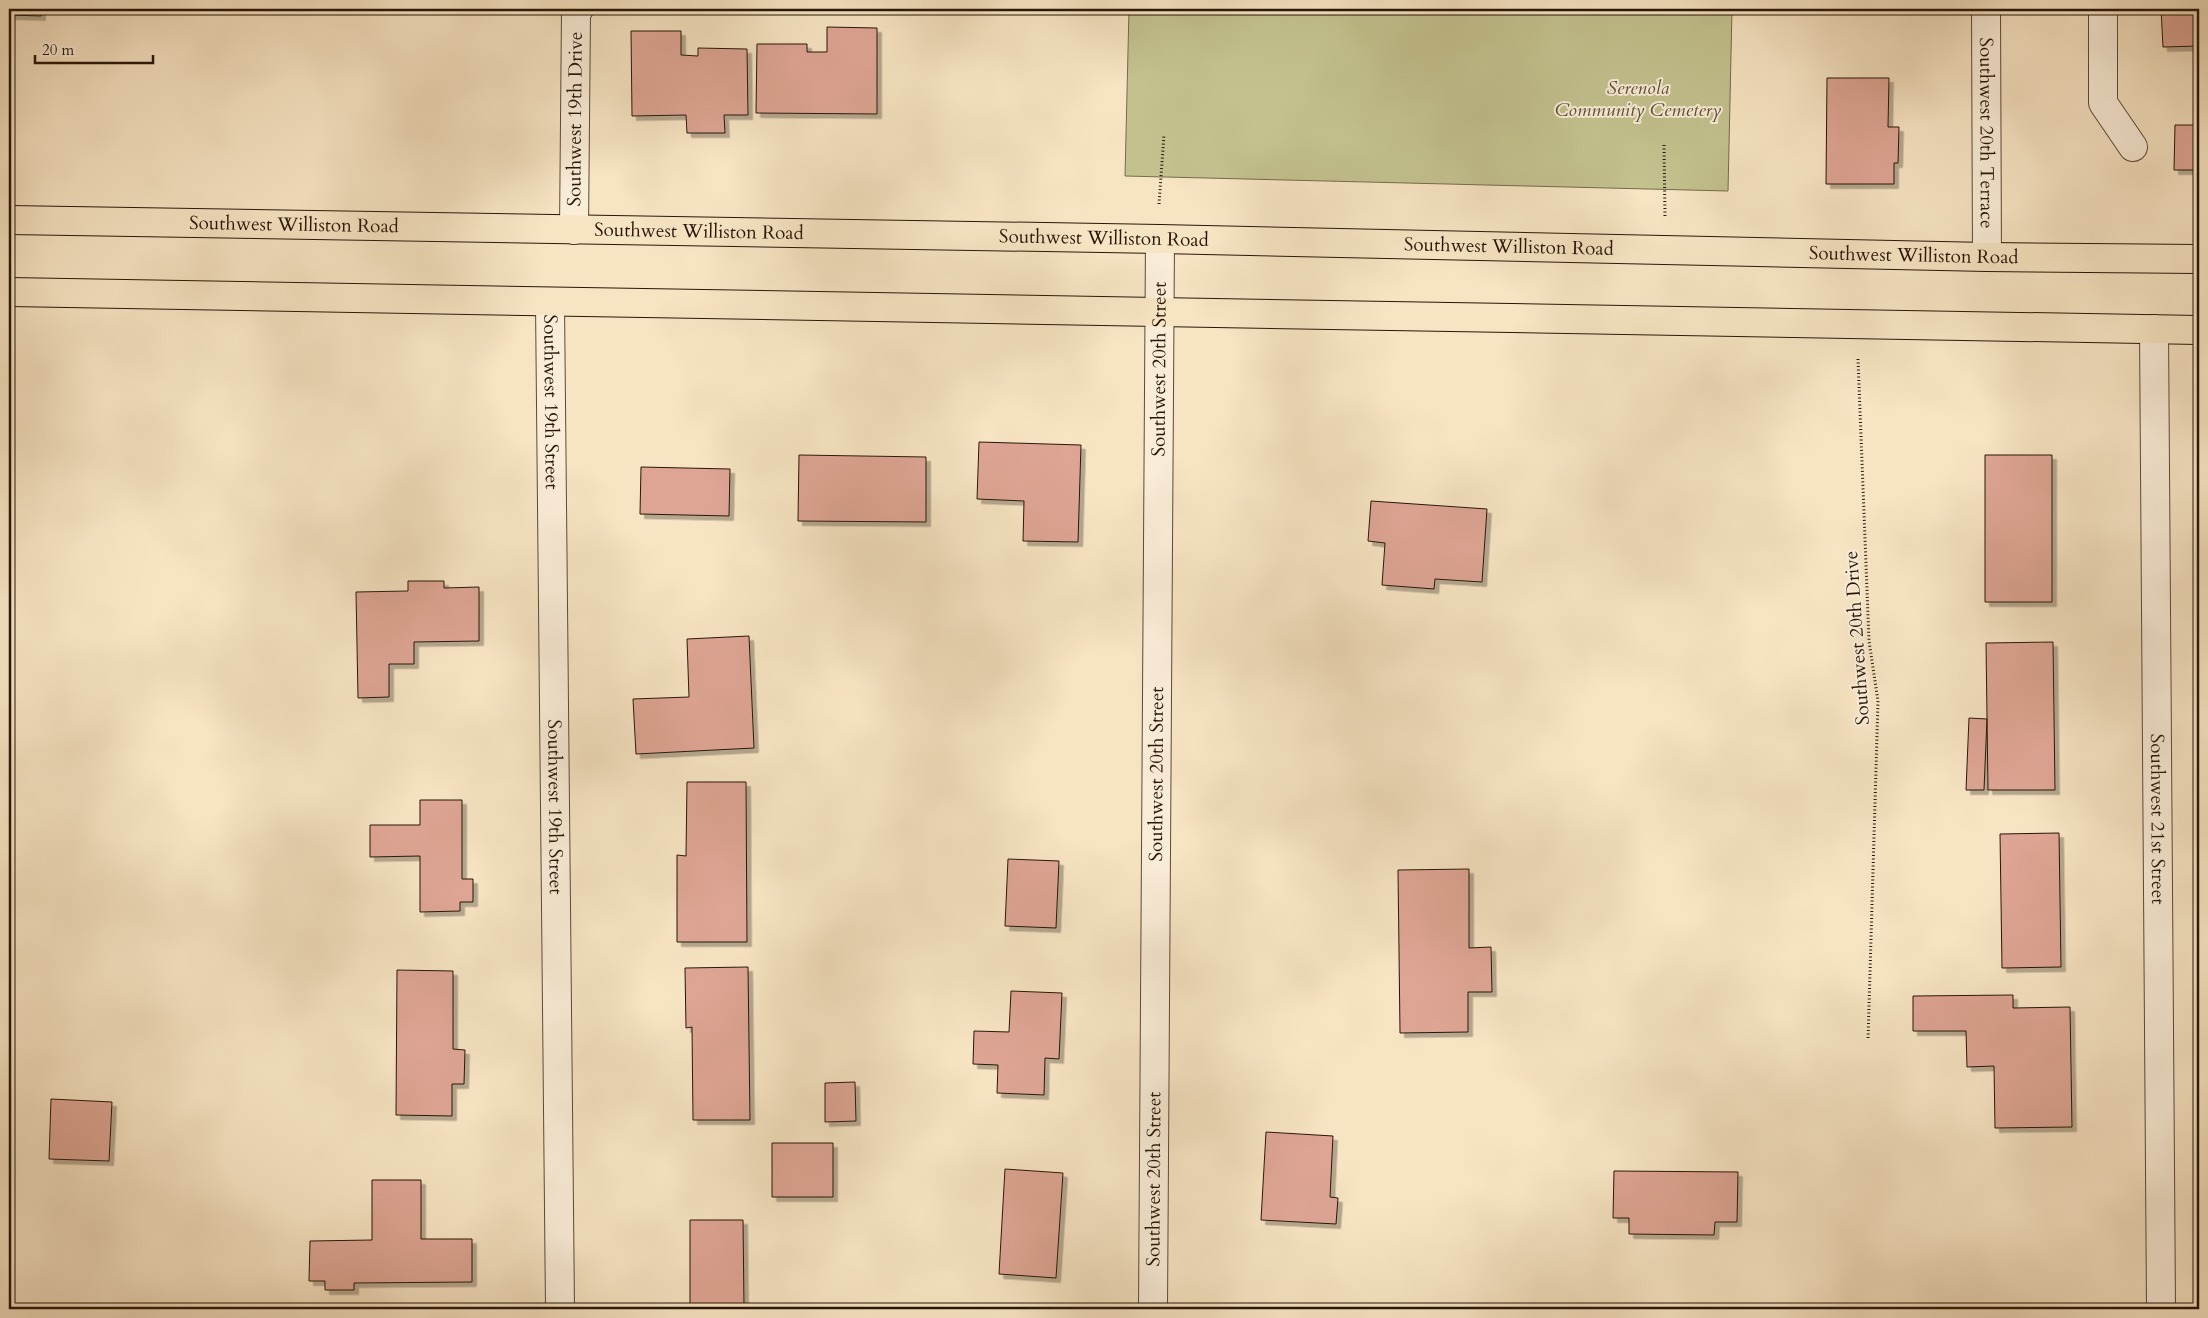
<svg xmlns="http://www.w3.org/2000/svg" width="2208" height="1318" font-family="Cardo,serif">
  <defs>
    <filter id="shadow"><feDropShadow dx="4.5" dy="4.5" stdDeviation="0" flood-color="#0004"/></filter>
  </defs>
  <rect width="100%" height="100%" fill="#f7e4c3"/>
  <filter id="stains"><feTurbulence type="fractalNoise" baseFrequency=".004" numOctaves="4"/><feColorMatrix values="0 0 0 0 .2 0 0 0 0 .09 0 0 0 0 .02 0 0 0 .5 -.17"/></filter>
  <radialGradient id="worn" r=".72"><stop offset=".6" stop-color="#630" stop-opacity="0"/><stop offset="1" stop-color="#630" stop-opacity=".3"/></radialGradient>
  <path fill="#c3c28f" stroke="#756c4c" d="M1129,9H1732L1728,191L1125,176Z"/>
  <path fill="#dea594" stroke="#271609" filter="url(#shadow)" d="M9,9H41V16L9,15Z
    M2161,9H2199V46L2163,47Z
    M827,27L877,28V114L756,113L757,44H807V52H827Z
    M631,31H681V55L698,56V48L747,49L748,115H724L725,133H687L686,115L632,116Z
    M1827,78H1889L1888,127H1899L1898,163H1894V184H1826Z
    M2196,88H2199V170H2174L2175,125H2195Z
    M979,442L1081,445L1078,542L1023,541L1024,501L977,499Z
    M799,455L926,457V522L798,521Z
    M1985,455H2052V602H1985Z
    M641,467L730,469L729,516L640,514Z
    M1371,501L1487,509L1482,582L1435,579L1434,589L1382,585L1385,543L1368,541Z
    M408,581H444V588L479,587V641L414,642V664H389V697L358,698L356,592L408,591Z
    M749,636L754,748L636,754L633,699L689,697L687,639Z
    M2053,642L2055,790H1988L1986,643Z
    M1969,718L1987,719L1984,790H1966Z
    M687,782H746L747,942H677V855L686,856Z
    M420,800H462V879H473V902H460V911L420,912V856L370,857V825H420Z
    M2059,833L2061,967L2002,968L2000,834Z
    M1008,859L1059,861L1056,928L1005,926Z
    M1469,869V948L1491,947L1492,992H1468V1032L1400,1033L1398,870Z
    M748,967L750,1120H693L692,1027L686,1028L685,968Z
    M397,970L453,971V1049L465,1050L464,1084H452V1116L396,1115Z
    M1011,991L1062,993L1059,1059L1045,1058L1044,1095L997,1093L998,1065L973,1064L974,1031L1009,1032Z
    M2013,995V1008L2070,1007L2072,1127L1995,1128L1994,1066L1967,1067L1966,1031H1913V996Z
    M855,1082L856,1121L825,1122V1083Z
    M51,1099L112,1102L109,1161L49,1159Z
    M1266,1132L1333,1136L1330,1197L1338,1198L1336,1224L1261,1220Z
    M772,1143H833V1197H772Z
    M1005,1169L1063,1173L1056,1278L999,1274Z
    M1614,1171L1738,1172L1737,1222H1715L1714,1235L1629,1234V1218H1613Z
    M372,1180H421V1239H472V1282L354,1283V1290H325V1281H309L310,1241L372,1240Z
    M690,1220H743L744,1306L753,1305V1309H685V1306H690Z"/>
  <g fill="none" stroke-linecap="round" stroke-linejoin="round">
    <g stroke="#5b4a38" stroke-width="30">
      <g id="minor">
        <path id="s1" d="M1986,9L1987,257"/>
        <path d="M2103,9V103L2133,147"/>
        <path id="s2" d="M574,230L576,12L579,9"/>
        <path id="s3" d="M550,303L560,1309"/>
        <path id="s4" d="M2154,329L2161,1309"/>
        <path id="s5" d="M1153,1309L1160,239"/>
      </g>
    </g>
    <g stroke="#271609" stroke-width="30">
      <g id="trunk">
        <path id="s6" d="M9,220L1160,239L1987,257L2199,259"/>
        <path d="M9,292L2199,330"/>
      </g>
    </g>
    <path stroke="#271609" stroke-width="3" stroke-dasharray="1 2.5" stroke-linecap="butt" d="M1664,145L1665,217
      M1159,204L1164,135
      M1858,359L1869,641L1878,701L1868,1040"/>
    <use href="#minor" stroke="#faedd8" stroke-width="28"/>
    <use href="#trunk" stroke="#f7e4c3" stroke-width="28"/>
  </g>
  <g text-anchor="middle" dominant-baseline="central" stroke-width="4" stroke-linejoin="round" paint-order="stroke">
    <g font-size="19" font-style="italic" fill="#5e5238" stroke="#faedd8">
      <text x="1638" y="88">Serenola<tspan x="1638" dy="22">Community Cemetery</tspan></text>
    </g>
    <g font-size="19" fill="#271609" stroke="#faedd8">
      <text stroke="none"><textPath href="#s2" startOffset="111">Southwest 19th Drive</textPath></text>
      <text stroke="none"><textPath href="#s1" startOffset="124">Southwest 20th Terrace</textPath></text>
      <text stroke="none"><textPath href="#s6" startOffset="285">Southwest Williston Road</textPath></text>
      <text stroke="none"><textPath href="#s6" startOffset="690">Southwest Williston Road</textPath></text>
      <text stroke="none"><textPath href="#s6" startOffset="1095">Southwest Williston Road</textPath></text>
      <text stroke="none"><textPath href="#s6" startOffset="1500">Southwest Williston Road</textPath></text>
      <text stroke="none"><textPath href="#s6" startOffset="1905">Southwest Williston Road</textPath></text>
      <text stroke="none"><textPath href="#s5" startOffset="940">Southwest 20th Street</textPath></text>
      <text stroke="none"><textPath href="#s3" startOffset="99">Southwest 19th Street</textPath></text>
      <text transform="translate(1857 638) rotate(-94)">Southwest 20th Drive</text>
      <text stroke="none"><textPath href="#s5" startOffset="535">Southwest 20th Street</textPath></text>
      <text stroke="none"><textPath href="#s3" startOffset="504">Southwest 19th Street</textPath></text>
      <text stroke="none"><textPath href="#s4" startOffset="490">Southwest 21st Street</textPath></text>
      <text stroke="none"><textPath href="#s5" startOffset="130">Southwest 20th Street</textPath></text>
    </g>
  </g>
  <rect width="2208" height="1318" fill="none" stroke="#f7e4c3" stroke-width="30"/>
  <rect x="10" y="10" width="2188" height="1298" fill="none" stroke="#271609" stroke-width="2.5"/>
  <rect x="15" y="15" width="2178" height="1288" fill="none" stroke="#271609"/>
  <path d="M35 55v8h118v-8" fill="none" stroke="#271609" stroke-width="2.5"/>
  <text x="42" y="55" font-size="15" fill="#271609" stroke="#faedd8" stroke-width="4" paint-order="stroke">20 m</text>
  <rect width="100%" height="100%" filter="url(#stains)"/>
  <rect width="100%" height="100%" fill="url(#worn)"/>
</svg>
